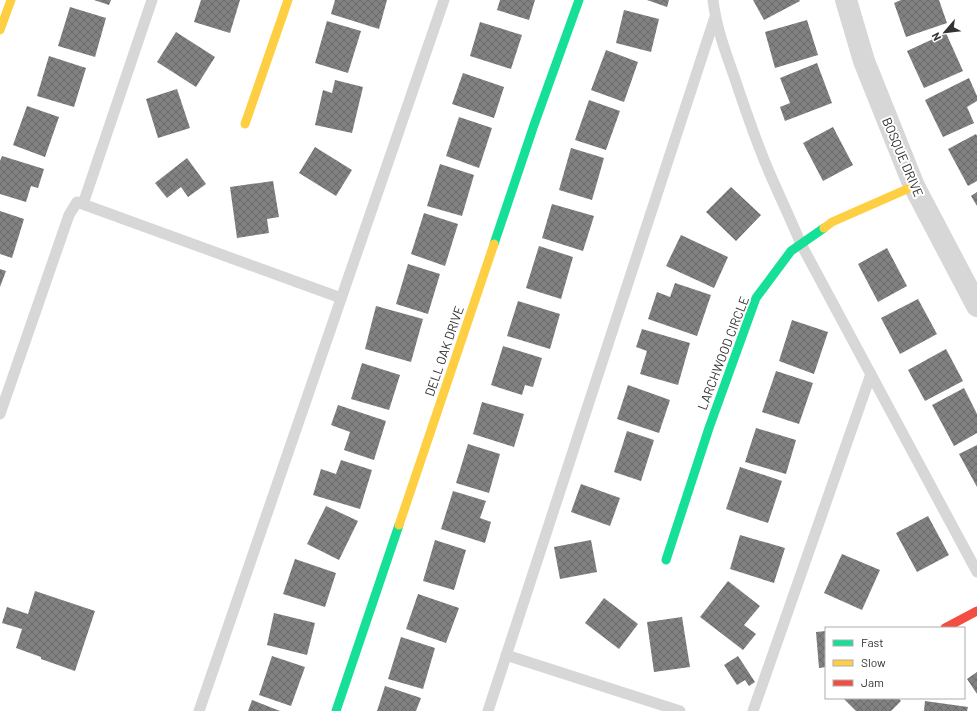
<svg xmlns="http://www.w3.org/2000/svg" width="977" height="711" font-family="Barlow,sans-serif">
  <defs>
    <pattern id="building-cross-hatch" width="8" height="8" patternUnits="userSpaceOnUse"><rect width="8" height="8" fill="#818181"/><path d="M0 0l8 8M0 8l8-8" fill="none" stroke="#6a6a6a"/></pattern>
  </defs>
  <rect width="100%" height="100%" fill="#fff"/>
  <path fill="url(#building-cross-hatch)" d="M94,0H111L109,5Z
    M201,0H240L230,33L194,22Z
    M335,0H387L379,29L331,14Z
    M500,0H535L529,20L497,10Z
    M647,0H669L667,7Z
    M753,0H799L800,1L764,20Z
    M901,0H939L947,23L906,37L894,3Z
    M70,7L106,18L95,57L58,46Z
    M624,10L659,19L651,52L616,43Z
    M807,20L818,55L775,68L765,32Z
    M327,21L361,31L348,73L315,63Z
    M480,22L522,35L511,69L470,56Z
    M176,32L215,57L196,87L157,62Z
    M946,33L963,71L924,88L907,51Z
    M606,50L638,62L624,102L591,90Z
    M49,56L86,68L74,107L37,96Z
    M817,63L832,103L785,121L780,107L790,103L780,78Z
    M463,73L504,87L494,118L452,104Z
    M969,78L977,96V101L967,107L974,123L943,137L925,100Z
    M335,80L363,87L352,133L315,125L323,90L332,93Z
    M177,89L190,128L158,138L146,99Z
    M589,100L620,111L606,150L575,140Z
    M27,106L59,117L45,157L13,145Z
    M459,117L492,128L479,168L446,156Z
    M833,127L853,165L823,181L803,143Z
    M976,134L977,136V181L968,186L948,149Z
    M315,147L352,170L336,196L299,173Z
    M571,148L604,158L592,200L559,190Z
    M2,156L44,169L38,188L31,186L26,202L0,194V161Z
    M187,158L206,184L188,197L181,187L167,198L155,183Z
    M440,164L474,175L462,216L427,206Z
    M273,181L279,217L267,219L269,233L237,238L230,187Z
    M731,187L761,215L736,241L706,212Z
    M977,192V206L971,196Z
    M552,204L594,216L583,251L542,238Z
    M0,211L24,219L12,258L0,254Z
    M424,213L458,224L445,266L411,254Z
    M681,235L728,257L714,288L666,266Z
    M539,246L573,257L561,299L526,288Z
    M887,248L907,286L878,302L858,264Z
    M408,264L440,274L428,314L396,304Z
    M0,269L6,271L0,287Z
    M675,283L711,295L697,336L648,319L657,292L670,297Z
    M918,299L937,334L900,354L881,318Z
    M518,301L560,314L550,349L507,336Z
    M376,306L423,319L411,362L365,349Z
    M792,320L828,332L814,374L779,361Z
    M642,329L690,343L678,385L640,374L647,351L636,347Z
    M503,346L542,358L533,387L525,385L522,395L491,385Z
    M946,349L963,381L925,401L908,370Z
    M362,363L400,375L389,410L351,399Z
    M776,371L813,383L799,424L762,412Z
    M628,385L670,400L659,433L617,419Z
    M964,388L977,414V433L954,446L932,405Z
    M482,402L524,414L514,447L473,434Z
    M338,405L386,421L374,460L344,450L350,432L331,425Z
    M756,428L796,440L786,474L745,462Z
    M627,431L654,440L641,481L614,472Z
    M468,444L500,454L489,493L456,483Z
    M977,445V487L959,454Z
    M341,460L372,470L360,509L313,495L321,469L336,474Z
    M740,467L782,481L768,523L726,509Z
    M581,484L620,498L610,526L571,512Z
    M453,491L486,501L480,518L491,522L485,543L441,529Z
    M326,506L358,521L339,560L307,544Z
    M928,516L949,555L917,572L896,533Z
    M740,535L785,548L774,583L730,569Z
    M435,540L466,550L454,590L423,581Z
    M591,540L597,572L560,579L554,547Z
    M842,554L880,570L862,610L824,593Z
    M295,559L336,573L325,607L283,594Z
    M728,581L760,606L744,625L756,634L743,650L700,617Z
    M35,591L95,611L75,671L41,659V657L16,648L22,629L2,623L7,607L28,614Z
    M418,594L459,608L446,643L406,629Z
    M604,598L638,624L619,649L585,623Z
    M274,613L315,623L307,655L267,645Z
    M682,617L690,667L654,672L647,622Z
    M826,631V667L819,668L816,632Z
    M401,637L435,648L423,689L388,679Z
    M272,656L305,667L291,706L259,695Z
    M738,656L755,682L749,686L745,680L737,685L724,665Z
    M977,672V694L967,679Z
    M385,686L421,698L416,711H377Z
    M843,698H898L901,701L891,711H856Z
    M252,700L280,711H248Z
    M925,701L968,707L967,711H924Z"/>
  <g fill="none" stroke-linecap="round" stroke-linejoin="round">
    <path stroke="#d7d7d7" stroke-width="11" d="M713,0C716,26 725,51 734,76C745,109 756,142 770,174C780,197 791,220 801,244L977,572
      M83,204L152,0
      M0,414L69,215L77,202L341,298
      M506,655L680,711
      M199,711L444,0
      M488,711L715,17
      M753,711L871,374"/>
    <path stroke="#d7d7d7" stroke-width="22" d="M846,0L864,61L914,186L977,306"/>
    <path stroke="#16e098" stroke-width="9" d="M494,244L534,125L579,0
      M666,560L709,428L756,298L791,251L824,228
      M336,711L399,525"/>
    <path stroke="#ffcf43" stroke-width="9" d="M0,30L11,0
      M245,124L288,0
      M824,228L832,222L914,186
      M399,525L494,244"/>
    <path stroke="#f24e42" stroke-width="9" d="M945,628L977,611"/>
  </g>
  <g text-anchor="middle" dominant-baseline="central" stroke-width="4" stroke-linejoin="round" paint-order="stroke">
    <g font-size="13" fill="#333" stroke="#fff">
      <text transform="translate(903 157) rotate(67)">BOSQUE DRIVE</text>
      <text transform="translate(444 351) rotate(-71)">DELL OAK DRIVE</text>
      <text transform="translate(723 353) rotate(-69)">LARCHWOOD CIRCLE</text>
    </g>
  </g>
  <rect x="825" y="627" width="140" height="72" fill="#ffffff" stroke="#adadad"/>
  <rect x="833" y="640" width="20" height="6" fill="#16e098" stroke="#adadad"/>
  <text x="861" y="647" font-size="12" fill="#333333">Fast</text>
  <rect x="833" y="660" width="20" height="6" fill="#ffcf43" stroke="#adadad"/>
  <text x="861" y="667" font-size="12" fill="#333333">Slow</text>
  <rect x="833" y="680" width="20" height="6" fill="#f24e42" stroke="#adadad"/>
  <text x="861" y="687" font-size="12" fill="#333333">Jam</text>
  <g transform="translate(945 32) rotate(242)" stroke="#ffffff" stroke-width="3" paint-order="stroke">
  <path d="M0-3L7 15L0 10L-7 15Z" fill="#333333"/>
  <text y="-6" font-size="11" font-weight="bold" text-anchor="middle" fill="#333333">N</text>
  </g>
</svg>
